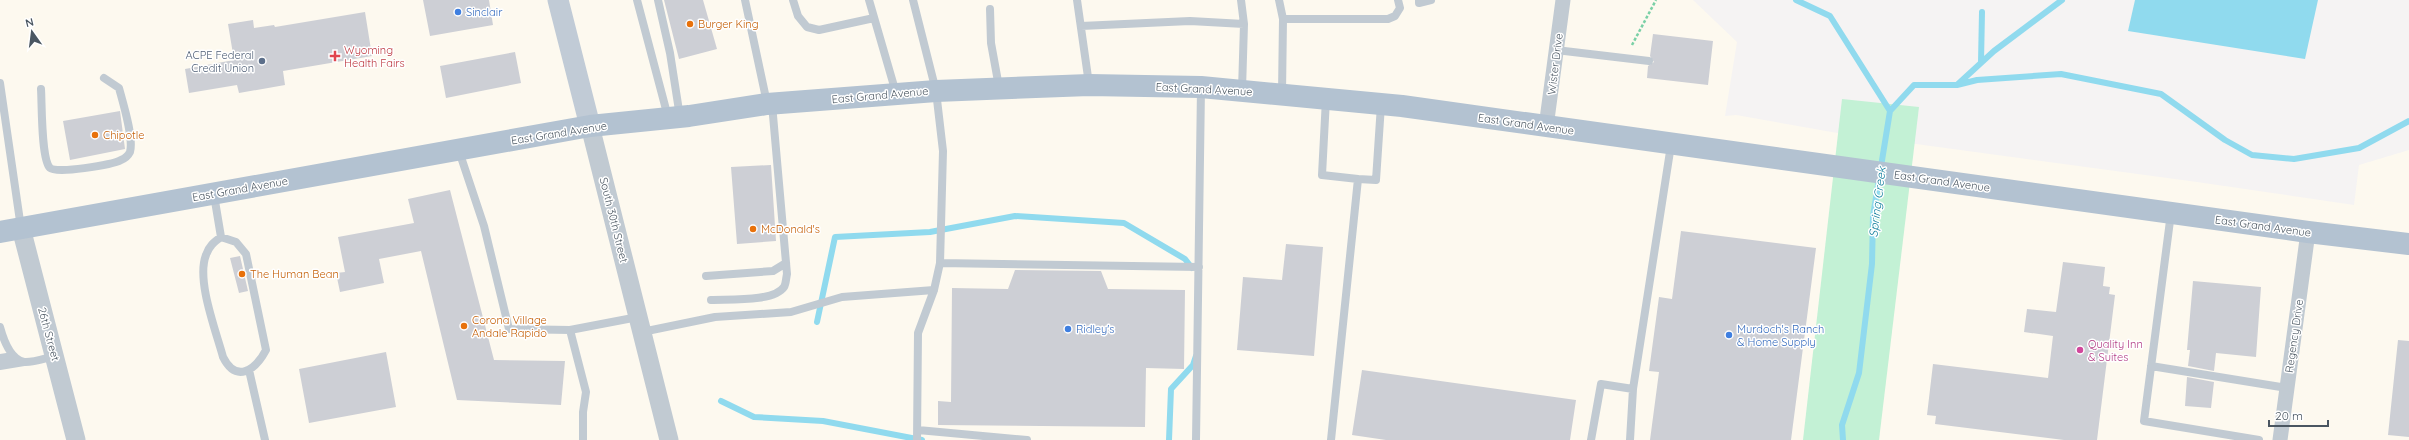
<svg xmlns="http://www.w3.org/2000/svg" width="2409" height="440" font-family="Quicksand,sans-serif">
  <rect width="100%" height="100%" fill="#f5f3f3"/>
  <path fill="#fdf9ef" d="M0,0H1693L1737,42L1725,116L1736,115L1905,145L1916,144L2197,182L2354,205L2359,165L2409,150V440H0Z"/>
  <path fill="#c3f1d5" d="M1842,99L1919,107L1879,440H1803Z"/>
  <path fill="#90daee" d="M2135,0H2318L2305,59L2128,31Z"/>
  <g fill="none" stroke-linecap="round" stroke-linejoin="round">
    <path stroke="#90daee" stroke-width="6" d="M1796,0L1830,16L1890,111L1873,216L1872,264L1859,373L1842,425L1843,440
      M1981,62L1982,12
      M1958,84L1994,51L2062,0
      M1890,111L1914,85H1957L1977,80L2061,74L2161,94L2225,140L2252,155L2294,159L2359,148L2409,121
      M817,322L835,237L930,232L1015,216L1032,217L1124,223L1185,259L1192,268
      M721,401L754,417L823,421L922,440
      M1169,440L1171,389L1193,365L1196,356"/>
  </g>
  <path fill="#cdcfd5" d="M423,0H489L493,25L430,36Z
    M664,0H703L717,49L679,59Z
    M365,12L372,56L283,71L285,85L239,93L237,85L189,93L185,69L234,60L228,24L253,20L254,28L274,25L275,27Z
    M1653,34L1713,41L1708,85L1647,78L1648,66L1654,62L1650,56Z
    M515,52L521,83L446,98L440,66Z
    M120,111L125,149L70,160L63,121Z
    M771,165L776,241L737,244L731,167Z
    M450,190L494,360L565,361L561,405L457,400L421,251L379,259L384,283L340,292L336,273L345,272L338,237L414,223L408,199Z
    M1681,231L1816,248L1791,440H1650L1659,372L1649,371L1659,297L1672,299Z
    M1286,244L1323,247L1314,356L1237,350L1243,277L1282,280Z
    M240,256L248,291L239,293L230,258Z
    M2063,262L2105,267L2103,286L2110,287L2109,294L2115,295L2097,440H2064L1935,424L1936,416L1927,415L1933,364L2048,378L2053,336L2024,332L2027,309L2056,312Z
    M1015,270L1101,271L1108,289L1185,290L1184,369L1146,368L1145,427L938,425V401L951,402L952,288L1008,289Z
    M2193,281L2261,287L2256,357L2216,353L2214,371L2188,366L2190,350H2187Z
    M2398,340L2409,341V437L2388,435Z
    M386,352L396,407L309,423L299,369Z
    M1362,370L1576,400L1570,440H1386L1352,435Z
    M2187,377L2214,382L2211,408L2185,406Z"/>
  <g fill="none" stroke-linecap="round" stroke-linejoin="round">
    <path stroke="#7ad0a6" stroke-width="2.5" stroke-dasharray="3 2" stroke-linecap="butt" d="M1632,45L1656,0"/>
    <path stroke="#c1cad2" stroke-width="8" d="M637,0L668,117
      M658,0L670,53L680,117
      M745,0L767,103
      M793,0L798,16L807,27L819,30L874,18
      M869,0L896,93
      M913,0L936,91L943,151L940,263L934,290L918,333L917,440
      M1077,0L1089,84
      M1241,0L1244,24L1242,90
      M1279,0L1283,19L1282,93
      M1419,0V3L1431,0
      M990,9L991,43L999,87
      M1283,19H1388L1395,16L1400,8L1398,0
      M1081,26L1190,21L1244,24
      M1556,50L1649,61
      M0,83L21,228
      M41,89C42,103 41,159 50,168C56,174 112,165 121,160C126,158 128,156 130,152C134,138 123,103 119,88L104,78
      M1326,99L1322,175L1358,179
      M459,151L484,226L509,329L570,330L638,317
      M214,195L221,237
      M2171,213L2144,421L2259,440
      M221,237L236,242L246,254L266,350C255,371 236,383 223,357C216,331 196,280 206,255C209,246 214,242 221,237Z
      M940,263L1199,267
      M706,276L773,271L786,263
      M711,300C729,299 774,302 784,287C786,284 786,278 787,274L772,104
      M0,327C3,338 10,359 24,362C32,363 46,358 55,356
      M570,330L586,392L583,412V440
      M642,332L715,317L791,312L842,297L934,290
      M0,358L13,356
      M0,366L24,362
      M2151,366L2287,388
      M249,370L265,440
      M918,430L1027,440
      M1196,440L1201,88
      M1331,440L1358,179L1376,180L1381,105
      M1591,440L1601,384L1633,389
      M1630,440L1633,389L1671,145"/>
    <path stroke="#c1cad2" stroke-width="15" d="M1546,127L1563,0
      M2280,440L2308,232"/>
    <path stroke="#c1cad2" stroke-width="19" d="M590,126L669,440
      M21,228L76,440"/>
    <path stroke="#c1cbd6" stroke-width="21" d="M558,0L590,126"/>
    <path stroke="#b3c2d1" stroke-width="22" d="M0,232L590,126L689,116L767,104L936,91L1089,85L1201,87L1402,106L2308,232L2409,244"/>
  </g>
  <g fill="#3f7fe0" stroke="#fff" stroke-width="1.5">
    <circle cx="458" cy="12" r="4"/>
    <circle cx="1068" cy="329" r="4"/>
    <circle cx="1729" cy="335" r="4"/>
  </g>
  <g fill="#e8710a" stroke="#fff" stroke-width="1.5">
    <circle cx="690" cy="24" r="4"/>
    <circle cx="95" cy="135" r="4"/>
    <circle cx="753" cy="229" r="4"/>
    <circle cx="242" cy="274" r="4"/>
    <circle cx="464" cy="326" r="4"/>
  </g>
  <path fill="#e0444e" stroke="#fff" stroke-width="1.5" d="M333 50h4v4h4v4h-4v4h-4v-4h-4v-4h4z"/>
  <circle fill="#5c6f8a" stroke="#fff" stroke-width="1.5" cx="262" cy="61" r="4"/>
  <circle fill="#d1479c" stroke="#fff" stroke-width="1.5" cx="2080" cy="350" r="4"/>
  <g text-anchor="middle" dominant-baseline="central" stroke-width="3" stroke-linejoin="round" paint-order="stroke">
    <g font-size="11" fill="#366cbe" stroke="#fff" text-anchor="start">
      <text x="466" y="12">Sinclair</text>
      <text x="1076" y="329">Ridley's</text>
      <text x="1737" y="329">Murdoch's Ranch<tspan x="1737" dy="13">&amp; Home Supply</tspan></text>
    </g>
    <g font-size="11" fill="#c56008" stroke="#fff" text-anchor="start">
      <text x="698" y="24">Burger King</text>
      <text x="103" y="135">Chipotle</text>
      <text x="761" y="229">McDonald's</text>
      <text x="250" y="274">The Human Bean</text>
      <text x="472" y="320">Corona Village<tspan x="472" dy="13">Andale Rapido</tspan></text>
    </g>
    <g font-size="11" fill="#be3a42" stroke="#fff" text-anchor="start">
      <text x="344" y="50">Wyoming<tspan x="344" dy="13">Health Fairs</tspan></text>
    </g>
    <g font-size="11" fill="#4e5e75" stroke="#fff" text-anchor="end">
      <text x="254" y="55">ACPE Federal<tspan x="254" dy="13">Credit Union</tspan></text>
    </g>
    <g font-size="11" fill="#4a5661" stroke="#fff">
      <text transform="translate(1555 64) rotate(-83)">Wister Drive</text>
      <text transform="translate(1204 89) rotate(3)">East Grand Avenue</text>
      <text transform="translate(880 95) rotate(-5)">East Grand Avenue</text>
      <text transform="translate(1526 124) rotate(8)">East Grand Avenue</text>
      <text transform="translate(559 133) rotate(-9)">East Grand Avenue</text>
      <text transform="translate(1942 181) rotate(8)">East Grand Avenue</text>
      <text transform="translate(240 189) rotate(-10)">East Grand Avenue</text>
      <text transform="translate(614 220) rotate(76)">South 30th Street</text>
      <text transform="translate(2263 226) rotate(8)">East Grand Avenue</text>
      <text transform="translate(49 334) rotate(75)">26th Street</text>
      <text transform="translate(2294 336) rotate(-82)">Regency Drive</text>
    </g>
    <g font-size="11" fill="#b23c85" stroke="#fff" text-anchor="start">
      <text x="2088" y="344">Quality Inn<tspan x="2088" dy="13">&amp; Suites</tspan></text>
    </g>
    <g font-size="12" font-style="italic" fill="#0c7c9b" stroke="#fff">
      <text transform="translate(1877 202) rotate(-83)">Spring Creek</text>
    </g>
  </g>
  <g transform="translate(32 32) rotate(346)" stroke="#ffffff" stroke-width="3" paint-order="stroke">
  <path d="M0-3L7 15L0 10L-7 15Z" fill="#4a5661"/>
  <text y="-6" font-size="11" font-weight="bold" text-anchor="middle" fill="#4a5661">N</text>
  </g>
  <path d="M2269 420v6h59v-6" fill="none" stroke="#4a5661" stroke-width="2"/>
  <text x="2275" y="420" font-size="12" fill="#4a5661" stroke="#ffffff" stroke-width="3" paint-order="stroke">20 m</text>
</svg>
